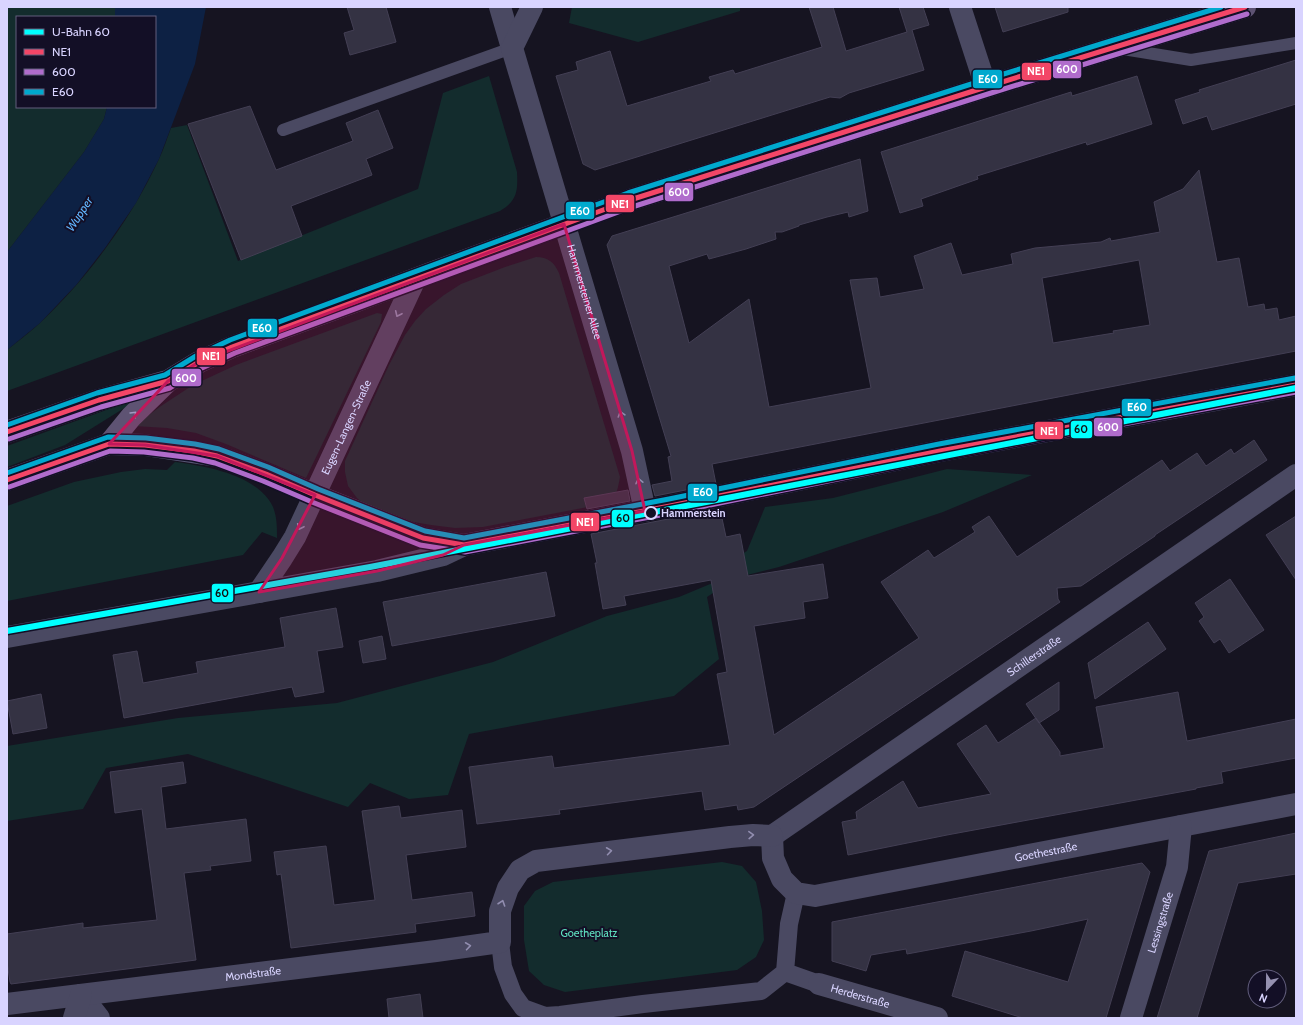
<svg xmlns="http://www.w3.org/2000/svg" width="1303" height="1025" font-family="Cabin,sans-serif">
  <rect width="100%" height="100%" fill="#161421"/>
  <path fill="#132c2d" d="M7,7H115V17H17V107H107L104,119L84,152L7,252Z
    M572,7H740V11L638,42L569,23Z
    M489,76L517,172C518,191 517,201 500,211L7,391V350C18,341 29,333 40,323C87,279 132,218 159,159C164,149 167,138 171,128L187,125L238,261L418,189L443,93Z
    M536,257C548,257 554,262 559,273L620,477C618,488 617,495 609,503L483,527L455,528L431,525L408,521L365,505L357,498L348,486L345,472V461L389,365L405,335L415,321L426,309L444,295L461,284L505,267Z
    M377,313L382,314L381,322L306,478L226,444L196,433L167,428L134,426L161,406L193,385L236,365Z
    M142,397L65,445L7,467V446Z
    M175,462C206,466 258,475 273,507C277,517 277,527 277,538L262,532L243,555L7,601V506L74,482L121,472L145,469L167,470Z
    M947,469L1032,475L943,512L779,567L747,575L722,587L707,597L719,659L674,696L469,734L448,795L409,799L370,783L348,807L188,754L106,768L83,809L7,821V746L178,718L337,703L493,662L607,616L679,597L727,577L729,561L747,551L765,507L833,498Z
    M722,862L742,866L756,882L762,911L764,940L756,957L737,970L565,992L544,985L529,971L524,940V906L535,891L553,882Z"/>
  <path fill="#0d2144" d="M115,7H206L195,64L159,159L136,203L105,248L77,284L40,323L7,350V252L84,152L104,119L107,107H155V17H115Z"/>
  <path fill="#343243" stroke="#433f54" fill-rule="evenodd" d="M347,7H386L396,42L350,55L344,33L354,30Z
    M809,7H833L846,51L907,32L899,7H923L929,25L912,30L924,70L849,93L840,98L830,97L595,170L583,164L556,76L578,70L576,62L610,51L627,106L711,81L709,77L733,70L735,74L822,47Z
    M995,7H1068V12L1003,32Z
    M1296,60V104L1212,130L1207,116L1183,124L1175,100L1200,92L1199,90Z
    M1137,76L1152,124L1087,145L1086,142L977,176L978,179L921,199L923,206L900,213L881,152L1071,92L1072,96Z
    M250,106L276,170L353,141L346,123L378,110L393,148L366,159L372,175L291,206L302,236L241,260L188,124Z
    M860,159L868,211L849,217L848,212L827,217L799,225V226L782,232H775L776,239L746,249L709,259L707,254L669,266L689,343L749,299L769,407L871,388L850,280L877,278L880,297L924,289L914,256L951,243L962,275L1013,264L1011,254L1035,248L1101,242L1110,238L1111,241L1160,232L1154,202L1183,189L1199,170L1217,262L1239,258L1248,307L1264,304L1265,310L1277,308L1279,320L1296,316V351L712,464L716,484L655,496L652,485L672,481L668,457L671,456L607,245L612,236ZM1139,260L1150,325L1113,331L1114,333L1053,343L1042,278Z
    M1254,440L1267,460L1155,535V536L1081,586L1057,588L1058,599L1060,602L754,807L738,810L737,805L705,810L702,791L559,810L560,814L477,824L469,767L552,756L554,768L730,745L717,674L727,672L711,580L624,596L626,605L603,609L595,563H597L591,534L720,509L726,537L740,534L748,576L823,564L828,598L803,602L805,618L754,626L774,735L919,638L881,582L928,550L934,558L975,532L972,527L989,516L1017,557L1162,460L1170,471L1197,453L1206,466L1231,449L1234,454Z
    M628,490L630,501L587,509L584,498Z
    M1296,516V580L1266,535Z
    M546,572L555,616L392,646L383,602Z
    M1230,579L1264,630L1229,653L1220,639L1214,643L1199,621L1204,617L1195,603Z
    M336,608L343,647L317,651L324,692L295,697L292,687L124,718L113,655L137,651L143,683L198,673L196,662L285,647L280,618Z
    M1148,622L1166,649L1095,699L1088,663Z
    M382,636L386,659L363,663L359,641Z
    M1059,682V710L1039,723L1026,704Z
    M1178,692L1187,741L1296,719V758L1221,772L1223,783L1196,788V789L947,835L848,855L842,822L857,819L856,812L903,781L918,808L991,794L957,744L986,725L998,743L1036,718L1060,752V756L1104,748L1096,707Z
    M41,694L47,728L13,734L7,701Z
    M183,762L186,783L161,787L166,829L246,819L251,861L210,866L211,870L184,873L196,960L11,984L10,982L7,962V934L83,923V928L157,920L142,809L115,813L110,772Z
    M399,806L401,818L462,810L466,847L406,855L412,900L472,892L475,916L415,924L416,932L291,948L281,874L277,875L274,852L326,846L334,905L375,900L362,811Z
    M1296,833V874L1238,883L1197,1018H1157L1209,851Z
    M1142,863L1150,872L1106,1018H1023L952,996L965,951L1068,982L1088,919L1031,931L907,954L906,949L871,955L866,971L832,961V922Z
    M420,994L423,1018H389L387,999Z"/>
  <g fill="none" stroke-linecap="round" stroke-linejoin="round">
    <path stroke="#4a4962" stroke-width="12" d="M1123,49L1191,60L1296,43
      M283,130L512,48"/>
    <path stroke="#4a4962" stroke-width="18" d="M500,942L503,967L513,994L523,1008L545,1016L560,1015L643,1004L761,991L785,972L789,924L796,893
      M785,972L819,984"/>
    <g stroke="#4a4962" stroke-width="22">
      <path d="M500,7L512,48"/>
      <path id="s1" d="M532,7L512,48L632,451L645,511"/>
      <path d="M960,7L986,87"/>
      <path id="s2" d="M772,836L1296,475"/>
      <path id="s3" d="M772,836L773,858L782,879L796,893L815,896L1296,804"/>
      <path id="s4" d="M819,984L937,1018"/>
      <path d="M81,995L99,1018"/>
      <path id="s5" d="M7,1004L436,951L500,942V911L508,888L520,870L536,861L730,837L753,835L772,836"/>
      <path d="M74,1018L81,995"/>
      <path id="s6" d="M1131,1018L1177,867L1181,826"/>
    </g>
    <g stroke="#4a4962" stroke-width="22">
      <path id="s7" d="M259,592L282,558L295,537L415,279"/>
      <path d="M7,637L377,571L443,555L464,545"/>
    </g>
    <path stroke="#575674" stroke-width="22" d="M109,444L145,445L217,456L266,474L315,495L423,538L464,545L670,506L940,451L1296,385"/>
    <path stroke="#5e5373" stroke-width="22" d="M7,432L99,400L167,381
      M7,480L109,444L131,417L168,381L199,362L232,347L354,302L428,274L564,224L630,200L986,87L1245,7"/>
    <g stroke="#130f26" stroke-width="8">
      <path id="bus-1" d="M7,432L99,400L168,381L199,362L232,347L630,200L986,87L1245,7
        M7,480L109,444L145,445L194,451L217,456L266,474L315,495L423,538L464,545L670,506L940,451L1296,385"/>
    </g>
    <g stroke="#130f26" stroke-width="8">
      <path id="bus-2" d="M9,439L101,407L170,388L202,368L235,353L632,207L988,94L1247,14
        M9,487L110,451L144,452L193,458L215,463L263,481L312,502L420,545L465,552L671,513L941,458L1296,392"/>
    </g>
    <g stroke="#130f26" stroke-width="8">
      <path id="bus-3" d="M7,425L97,393L165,375L196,356L230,340L628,193L984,80L1221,7
        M7,473L108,437L146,438L195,444L219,449L268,467L318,489L425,531L464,538L669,499L939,444L1295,378"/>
    </g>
    <use href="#bus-1" stroke="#f34667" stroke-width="5"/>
    <use href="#bus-2" stroke="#b06ccc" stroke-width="5"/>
    <use href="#bus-3" stroke="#00a9ce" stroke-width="5"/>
    <g stroke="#130f26" stroke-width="9">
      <path id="metro-1" d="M7,631L370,567L1296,388"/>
    </g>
    <use href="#metro-1" stroke="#0ff" stroke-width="6"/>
  </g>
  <defs><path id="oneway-chevron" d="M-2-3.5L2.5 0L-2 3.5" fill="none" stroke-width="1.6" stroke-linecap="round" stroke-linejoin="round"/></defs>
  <g stroke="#928eb0">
    <use href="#oneway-chevron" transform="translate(398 314) rotate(115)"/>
    <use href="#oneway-chevron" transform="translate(621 414) rotate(-107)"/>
    <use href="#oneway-chevron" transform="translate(639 481) rotate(-102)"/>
    <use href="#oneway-chevron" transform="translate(300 527) rotate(115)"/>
    <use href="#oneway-chevron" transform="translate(751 835) rotate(-2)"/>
    <use href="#oneway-chevron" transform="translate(609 851) rotate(-8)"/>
    <use href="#oneway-chevron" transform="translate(502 903) rotate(-71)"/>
    <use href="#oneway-chevron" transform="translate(468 946) rotate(-8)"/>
  </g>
  <use stroke="#a29ac0" href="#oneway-chevron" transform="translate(134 414) rotate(-46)"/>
  <path fill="#c2185b" fill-opacity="0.2" stroke="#c2185b" stroke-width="3" stroke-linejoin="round" d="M564,224L632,451L645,511L464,545L443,555L377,571L259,592L282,558L315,495L217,456L145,445L109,444L168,381L199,362Z"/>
  <circle fill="#130f26" stroke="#d9d4ff" stroke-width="2" cx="651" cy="513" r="6"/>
  <g text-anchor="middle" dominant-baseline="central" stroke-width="4" stroke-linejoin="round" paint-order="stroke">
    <g font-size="11" fill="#d9d4ff" stroke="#130f26">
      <text stroke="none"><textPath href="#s1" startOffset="300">Hammersteiner Allee</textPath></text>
      <text stroke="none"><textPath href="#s7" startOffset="187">Eugen-Langen-Straße</textPath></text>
      <text stroke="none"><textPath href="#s2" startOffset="318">Schillerstraße</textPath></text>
      <text stroke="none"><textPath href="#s3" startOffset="319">Goethestraße</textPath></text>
      <text stroke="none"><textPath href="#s6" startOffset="100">Lessingstraße</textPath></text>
      <text stroke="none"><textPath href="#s5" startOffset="248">Mondstraße</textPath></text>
      <text stroke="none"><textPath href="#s4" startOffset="43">Herderstraße</textPath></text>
    </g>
    <g font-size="11" font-weight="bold" fill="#d9d4ff" stroke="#130f26" text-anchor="start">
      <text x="661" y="513">Hammerstein</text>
    </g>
    <g font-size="11" fill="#5fe0c0" stroke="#130f26">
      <text x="589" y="933">Goetheplatz</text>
    </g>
    <g font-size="12" font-style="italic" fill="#62b6ff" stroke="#130f26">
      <text transform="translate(79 214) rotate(-57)">Wupper</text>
    </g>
  </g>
  <g stroke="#130f26" stroke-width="1.5">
    <rect x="1052" y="60" width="30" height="19" rx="4" fill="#b06ccc"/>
    <rect x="1021" y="62" width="31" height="19" rx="4" fill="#f34667"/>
    <rect x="972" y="69" width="31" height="20" rx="4" fill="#00a9ce"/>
    <rect x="664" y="182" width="30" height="20" rx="4" fill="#b06ccc"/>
    <rect x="605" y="194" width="30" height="19" rx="4" fill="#f34667"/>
    <rect x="565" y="201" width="30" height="19" rx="4" fill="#00a9ce"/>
    <rect x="247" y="318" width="31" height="20" rx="4" fill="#00a9ce"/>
    <rect x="196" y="347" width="30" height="19" rx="4" fill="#f34667"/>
    <rect x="171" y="368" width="31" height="19" rx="4" fill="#b06ccc"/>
    <rect x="1121" y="398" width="31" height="19" rx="4" fill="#00a9ce"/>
    <rect x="1093" y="417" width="30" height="20" rx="4" fill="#b06ccc"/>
    <rect x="1070" y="420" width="23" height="19" rx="4" fill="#0ff"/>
    <rect x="1034" y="421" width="30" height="19" rx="4" fill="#f34667"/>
    <rect x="687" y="483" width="31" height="19" rx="4" fill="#00a9ce"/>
    <rect x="611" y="509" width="23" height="19" rx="4" fill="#0ff"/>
    <rect x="570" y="512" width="30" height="20" rx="4" fill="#f34667"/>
    <rect x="211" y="583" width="23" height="20" rx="4" fill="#0ff"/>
  </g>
  <g font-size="11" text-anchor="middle" font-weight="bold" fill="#fff">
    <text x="1067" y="73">600</text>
    <text x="1036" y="75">NE1</text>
    <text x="988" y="83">E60</text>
    <text x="679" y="196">600</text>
    <text x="620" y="208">NE1</text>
    <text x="580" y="215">E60</text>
    <text x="262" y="332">E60</text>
    <text x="211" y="360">NE1</text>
    <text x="186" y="382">600</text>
    <text x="1137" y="411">E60</text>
    <text x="1108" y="431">600</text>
    <text x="1049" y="435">NE1</text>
    <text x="703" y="496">E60</text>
    <text x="585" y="526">NE1</text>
  </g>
  <g font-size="11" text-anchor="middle" font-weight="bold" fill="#111">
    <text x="1081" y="433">60</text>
    <text x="623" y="522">60</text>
    <text x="222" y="597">60</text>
  </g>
  <rect width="1303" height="1025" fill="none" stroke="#d9d4ff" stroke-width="16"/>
  <rect x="16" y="16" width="140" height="92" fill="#130f26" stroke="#625e7d"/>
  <rect x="24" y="29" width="20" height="6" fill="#00ffff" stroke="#625e7d"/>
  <text x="52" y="36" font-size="12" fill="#d9d4ff">U-Bahn 60</text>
  <rect x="24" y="49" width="20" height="6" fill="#f34667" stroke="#625e7d"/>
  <text x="52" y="56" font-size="12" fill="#d9d4ff">NE1</text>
  <rect x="24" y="69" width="20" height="6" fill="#b06ccc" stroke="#625e7d"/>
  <text x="52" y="76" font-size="12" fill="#d9d4ff">600</text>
  <rect x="24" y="89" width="20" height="6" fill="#00a9ce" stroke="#625e7d"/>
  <text x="52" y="96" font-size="12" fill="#d9d4ff">E60</text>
  <g transform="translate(1267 989) rotate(202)"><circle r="19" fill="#130f26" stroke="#625e7d"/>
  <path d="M0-3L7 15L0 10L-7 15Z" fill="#9591b1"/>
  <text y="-6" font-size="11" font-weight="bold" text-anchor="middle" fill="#d9d4ff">N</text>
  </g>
</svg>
